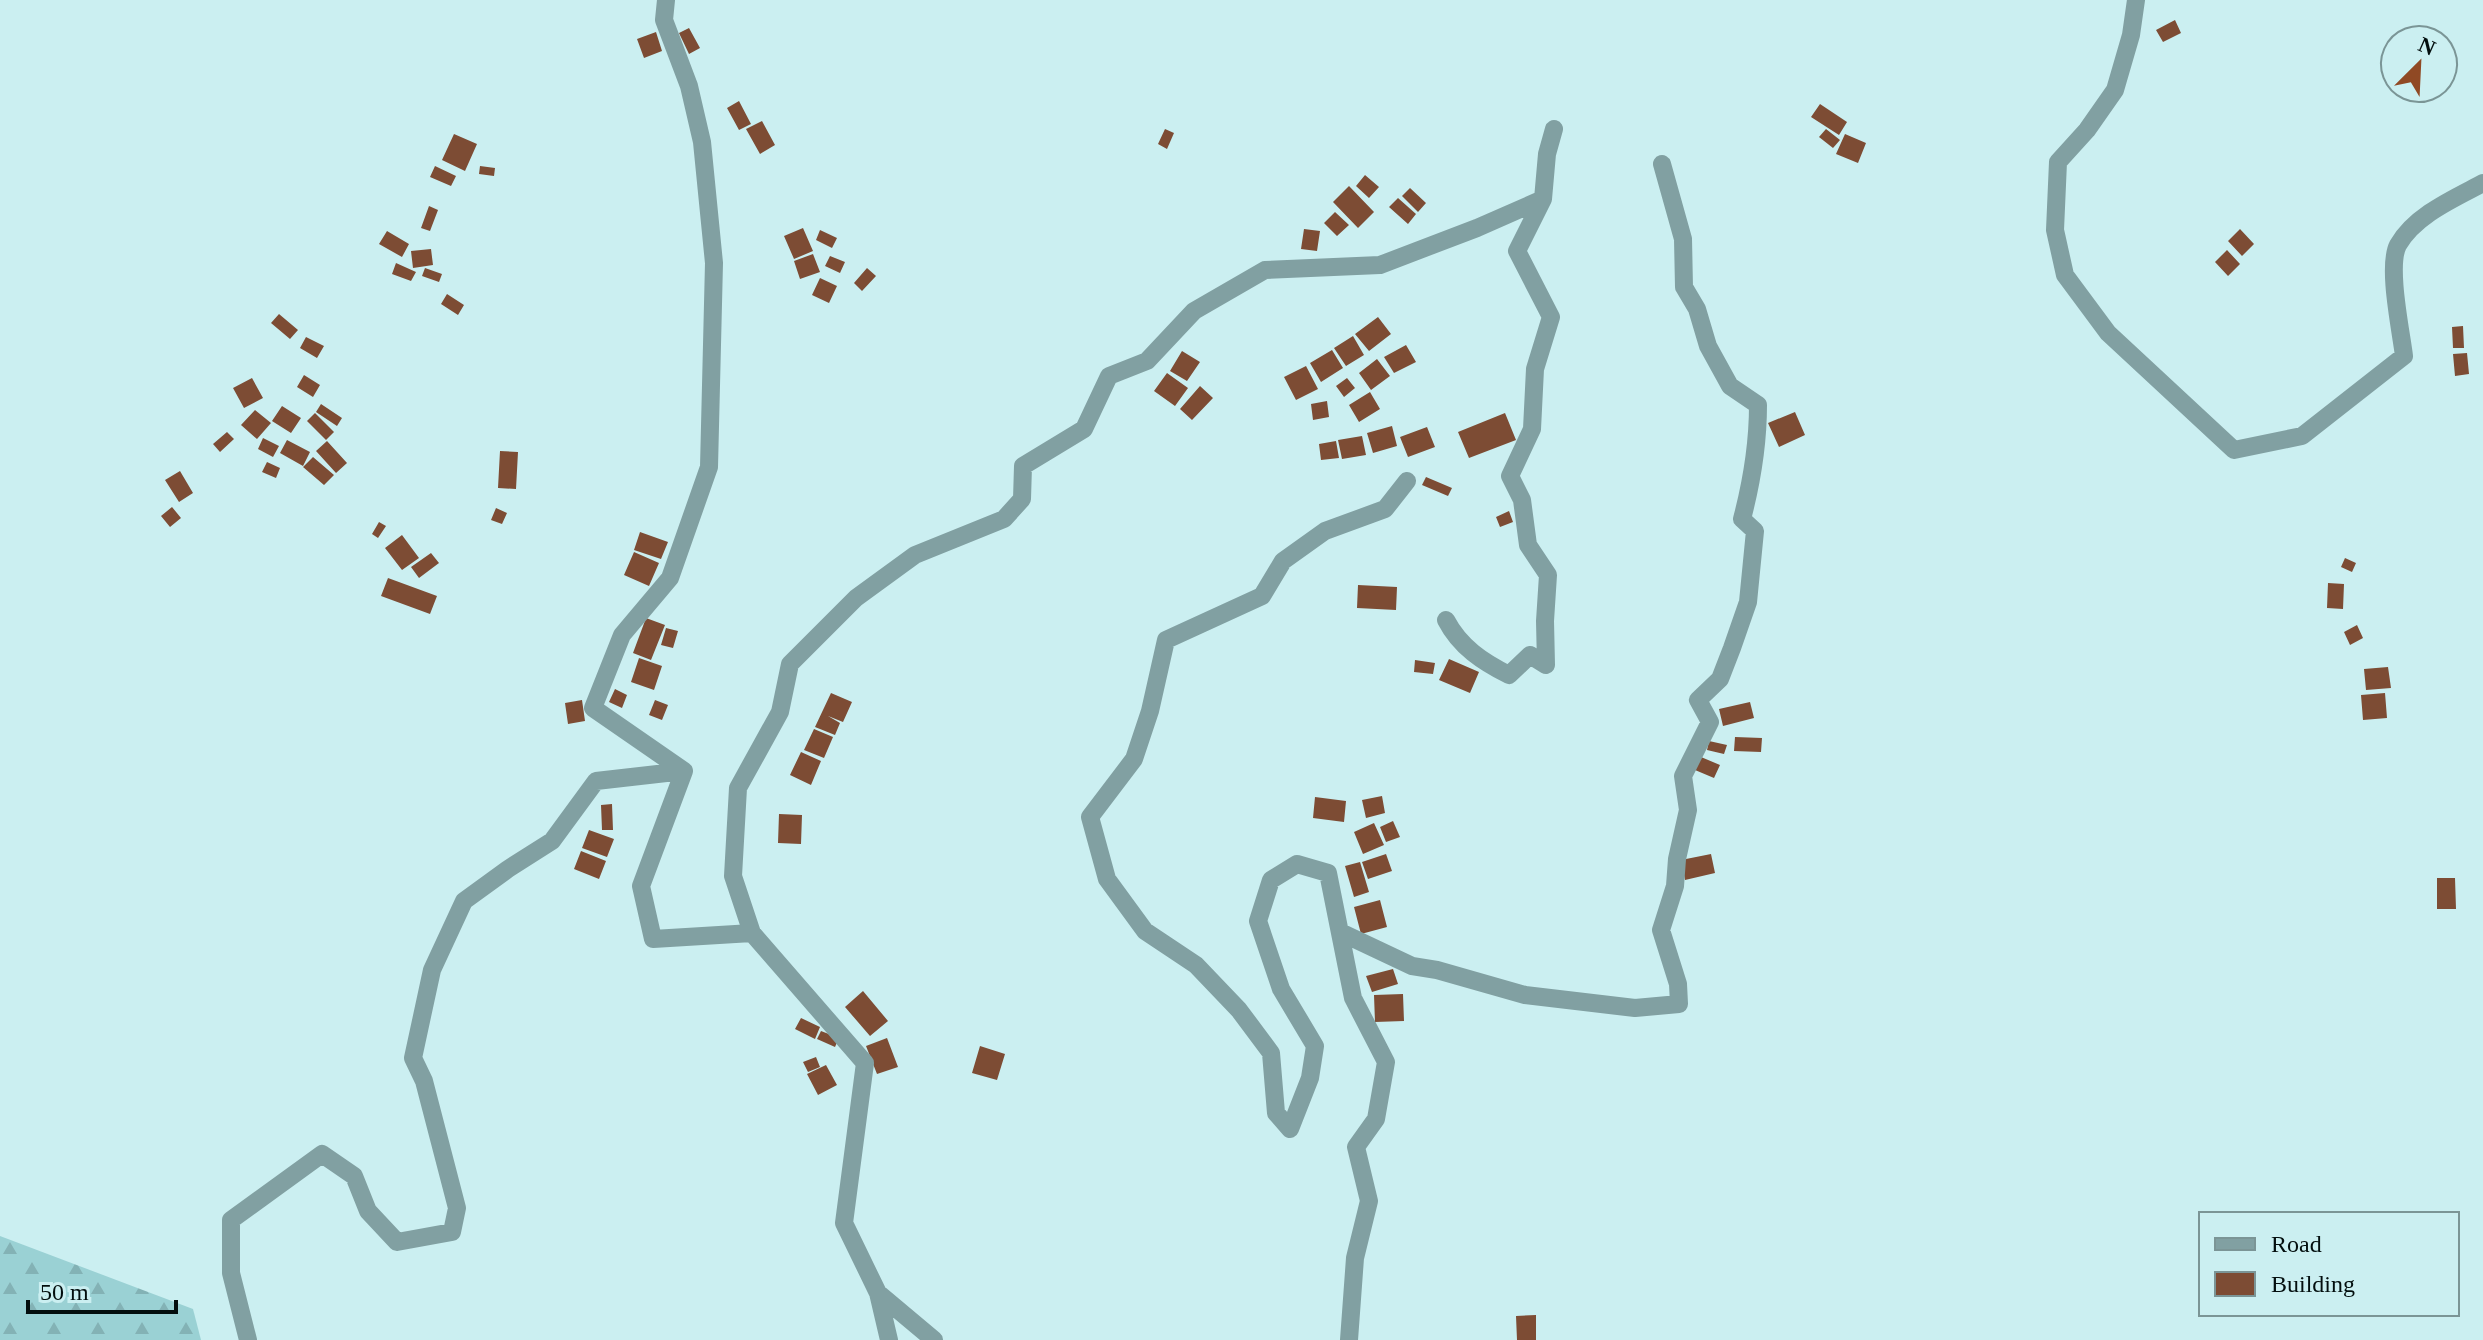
<svg xmlns="http://www.w3.org/2000/svg" width="2483" height="1340" font-family="Georgia,serif">
  <defs>
    <pattern id="forest-firs" width="22" height="20" patternUnits="userSpaceOnUse" patternTransform="scale(2)"><rect width="22" height="20" fill="#9ad1d4"/><path d="M5 1l3.5 6h-7zM16 11l3.5 6h-7z" fill="#83b2b5"/></pattern>
  </defs>
  <rect width="100%" height="100%" fill="#cbeff1"/>
  <path fill="url(#forest-firs)" d="M0,1236L193,1309L201,1340H0Z"/>
  <path fill="#7d4c34" d="M2175,20L2181,33L2163,42L2156,30Z
    M689,28L700,48L689,54L679,33Z
    M656,32L662,51L644,58L637,39Z
    M739,101L751,124L739,130L727,108Z
    M1820,104L1847,122L1839,135L1811,117Z
    M762,121L775,145L760,154L746,129Z
    M1165,129L1174,133L1167,149L1158,144Z
    M1826,129L1840,140L1833,148L1819,137Z
    M454,134L477,144L465,171L442,160Z
    M1845,134L1866,143L1858,163L1836,154Z
    M435,166L456,176L451,186L430,177Z
    M480,166L495,168L494,176L479,174Z
    M1365,175L1379,187L1369,198L1356,186Z
    M1349,186L1374,212L1358,228L1333,202Z
    M1410,188L1426,203L1418,212L1402,196Z
    M1398,198L1416,214L1408,224L1389,207Z
    M429,206L438,210L430,231L421,228Z
    M1335,212L1349,225L1337,236L1324,223Z
    M803,228L813,251L794,259L784,236Z
    M1304,229L1320,231L1317,251L1301,249Z
    M2240,229L2254,244L2242,256L2228,241Z
    M820,230L837,238L832,248L816,240Z
    M387,231L409,244L402,257L379,244Z
    M431,249L433,265L413,268L411,251Z
    M2227,250L2240,264L2228,276L2215,262Z
    M813,254L820,272L800,279L794,261Z
    M830,256L845,262L840,273L825,266Z
    M396,263L416,272L411,281L392,274Z
    M425,268L442,274L439,282L422,276Z
    M867,268L876,276L862,291L854,283Z
    M820,278L837,286L829,303L812,295Z
    M447,294L464,305L458,315L441,304Z
    M279,314L298,330L290,339L271,323Z
    M1378,317L1391,334L1369,351L1355,334Z
    M2463,326L2464,348H2453L2452,327Z
    M1353,336L1364,355L1346,366L1334,348Z
    M306,337L324,346L317,358L300,348Z
    M1406,345L1416,362L1394,373L1384,357Z
    M1332,350L1343,368L1321,382L1310,363Z
    M1182,351L1200,362L1187,381L1170,371Z
    M2467,353L2469,374L2455,376L2453,354Z
    M1377,359L1390,376L1371,390L1359,373Z
    M1306,366L1318,389L1296,400L1284,377Z
    M1167,373L1188,388L1175,406L1154,391Z
    M304,375L320,385L313,397L297,387Z
    M252,378L263,398L244,408L233,388Z
    M1347,378L1355,388L1344,397L1336,386Z
    M1200,386L1213,398L1192,420L1180,409Z
    M1370,392L1380,409L1359,422L1349,405Z
    M1327,401L1329,417L1313,420L1311,404Z
    M321,404L342,418L337,426L316,412Z
    M282,406L301,418L291,433L272,421Z
    M255,410L271,423L257,439L241,425Z
    M1795,412L1805,435L1779,447L1768,423Z
    M315,413L334,432L326,440L307,421Z
    M1505,413L1516,440L1469,458L1458,432Z
    M1392,426L1397,446L1373,453L1367,433Z
    M1427,427L1435,447L1408,457L1400,437Z
    M227,432L234,439L220,452L213,444Z
    M1362,436L1366,455L1342,459L1338,440Z
    M263,438L279,446L273,457L258,449Z
    M287,440L310,452L303,466L280,453Z
    M327,441L347,463L336,473L316,451Z
    M1336,441L1339,458L1321,460L1319,444Z
    M500,451L518,452L516,489L498,488Z
    M313,457L334,475L324,485L303,467Z
    M267,462L280,468L276,478L262,472Z
    M180,471L193,493L179,502L165,480Z
    M1426,477L1452,488L1448,496L1422,485Z
    M172,507L181,518L170,527L161,516Z
    M496,508L507,513L502,524L491,520Z
    M1509,511L1513,522L1500,527L1496,517Z
    M379,522L386,526L378,538L372,534Z
    M640,532L668,542L661,559L634,550Z
    M402,535L419,558L402,570L385,548Z
    M634,552L659,563L649,586L624,575Z
    M431,553L439,563L419,578L411,567Z
    M2345,558L2356,563L2352,572L2341,567Z
    M388,578L437,596L430,614L381,596Z
    M2328,583L2344,584L2343,609L2327,608Z
    M1358,585L1397,587L1396,610L1357,608Z
    M646,618L665,625L651,660L633,653Z
    M2357,625L2363,638L2350,645L2344,632Z
    M666,628L678,631L673,648L661,645Z
    M639,658L662,666L654,690L631,682Z
    M1449,659L1479,672L1470,693L1439,680Z
    M1415,660L1435,663L1433,674L1414,672Z
    M2388,667L2391,688L2366,690L2364,669Z
    M615,689L627,695L622,708L609,702Z
    M831,693L852,702L843,722L828,716L840,723L835,735L815,727Z
    M2385,693L2387,718L2363,720L2361,695Z
    M582,700L585,721L568,724L565,703Z
    M655,700L668,705L662,720L649,715Z
    M1750,702L1754,718L1723,726L1719,709Z
    M814,729L833,737L824,758L804,750Z
    M1735,737L1762,738L1761,752L1734,751Z
    M1709,741L1727,745L1724,754L1707,750Z
    M801,752L821,761L811,785L790,775Z
    M1701,757L1720,765L1714,778L1695,770Z
    M1382,796L1385,813L1366,818L1362,800Z
    M1315,797L1346,801L1344,822L1313,818Z
    M612,804L613,830H602L601,805Z
    M779,814L802,815L801,844L778,843Z
    M1393,821L1400,837L1386,842L1380,827Z
    M1374,823L1384,845L1363,854L1354,832Z
    M589,830L614,839L607,857L582,848Z
    M581,851L606,861L599,879L574,869Z
    M1386,854L1392,871L1368,879L1362,862Z
    M1711,854L1715,873L1685,880L1681,860Z
    M1360,862L1369,892L1354,897L1345,866Z
    M2437,878H2455L2456,909H2437Z
    M1380,900L1387,927L1361,934L1354,907Z
    M1393,969L1398,984L1372,992L1366,976Z
    M863,991L888,1021L870,1036L845,1007Z
    M1403,994L1404,1021L1375,1022L1374,995Z
    M801,1018L820,1027L815,1039L795,1029Z
    M821,1031L839,1038L835,1047L817,1039Z
    M887,1038L898,1067L877,1074L866,1046Z
    M980,1046L1005,1054L997,1080L972,1073Z
    M816,1057L820,1067L808,1072L803,1062Z
    M826,1065L837,1085L818,1095L807,1074Z
    M1536,1315V1340H1517L1516,1316Z"/>
  <g fill="none" stroke-linecap="round" stroke-linejoin="round">
    <path stroke="#81a0a2" stroke-width="18" d="M666,0L664,20L689,86L702,142L714,263L709,467L670,578L622,635L593,708L684,771L641,886L653,939L752,933L865,1063L844,1223L878,1293L934,1340
      M2136,0L2131,35L2115,90L2087,130L2058,162L2055,230L2065,275L2108,333L2234,450L2302,436L2404,356C2401,331 2387,266 2398,245C2415,215 2455,198 2483,183
      M1446,620C1460,647 1483,662 1509,675L1530,655L1546,665L1545,621L1548,575L1528,545L1522,500L1510,476L1532,429L1535,369L1551,317L1517,251L1543,199
      M1340,932L1412,966L1437,970L1525,995L1635,1008L1679,1004L1678,984L1661,930L1675,886L1677,859L1688,810L1683,776L1710,722L1698,700L1720,679L1732,648L1748,602L1755,531L1742,519C1752,481 1758,445 1758,405L1730,386L1708,346L1697,309L1684,287L1683,239L1662,164
      M752,933L733,876L738,788L780,712L790,664L856,598L915,555L1004,519L1022,499L1023,466L1084,429L1109,376L1147,361L1194,311L1265,270L1380,265L1477,228L1543,199L1547,154L1554,129
      M878,1293L889,1340
      M248,1340L231,1273V1220L322,1154L354,1176L368,1211L397,1242L452,1232L457,1208L424,1081L413,1058L432,970L464,901L508,869L552,841L596,781L684,771
      M1349,1340L1355,1258L1369,1201L1356,1147L1376,1119L1386,1062L1353,998L1328,873L1297,864L1271,880L1258,921L1281,989L1315,1046L1310,1078L1290,1129L1276,1113L1271,1053L1239,1010L1196,965L1145,931L1107,879L1090,817L1134,759L1150,711L1166,640L1262,596L1283,561L1325,531L1385,509L1407,481"/>
  </g>
  <rect x="2199" y="1212" width="260" height="104" fill="#cbeff1" stroke="#7b9596" stroke-width="2"/>
  <rect x="2215" y="1238" width="40" height="12" fill="#81a0a2" stroke="#7b9596" stroke-width="2"/>
  <text x="2271" y="1252" font-size="24" fill="#030e0e">Road</text>
  <rect x="2215" y="1272" width="40" height="24" fill="#7d4c34" stroke="#7b9596" stroke-width="2"/>
  <text x="2271" y="1292" font-size="24" fill="#030e0e">Building</text>
  <g transform="translate(2419 64) rotate(24)"><circle r="38" fill="#cbeff1" stroke="#7b9596" stroke-width="2"/>
  <path d="M0-6L14 30L0 20L-14 30Z" fill="#904924"/>
  <text y="-12" font-size="22" font-weight="bold" text-anchor="middle" fill="#030e0e">N</text>
  </g>
  <path d="M28 1300v12h148v-12" fill="none" stroke="#030e0e" stroke-width="4"/>
  <text x="40" y="1300" font-size="24" fill="#030e0e" stroke="#cbeff1" stroke-width="6" paint-order="stroke">50 m</text>
</svg>
